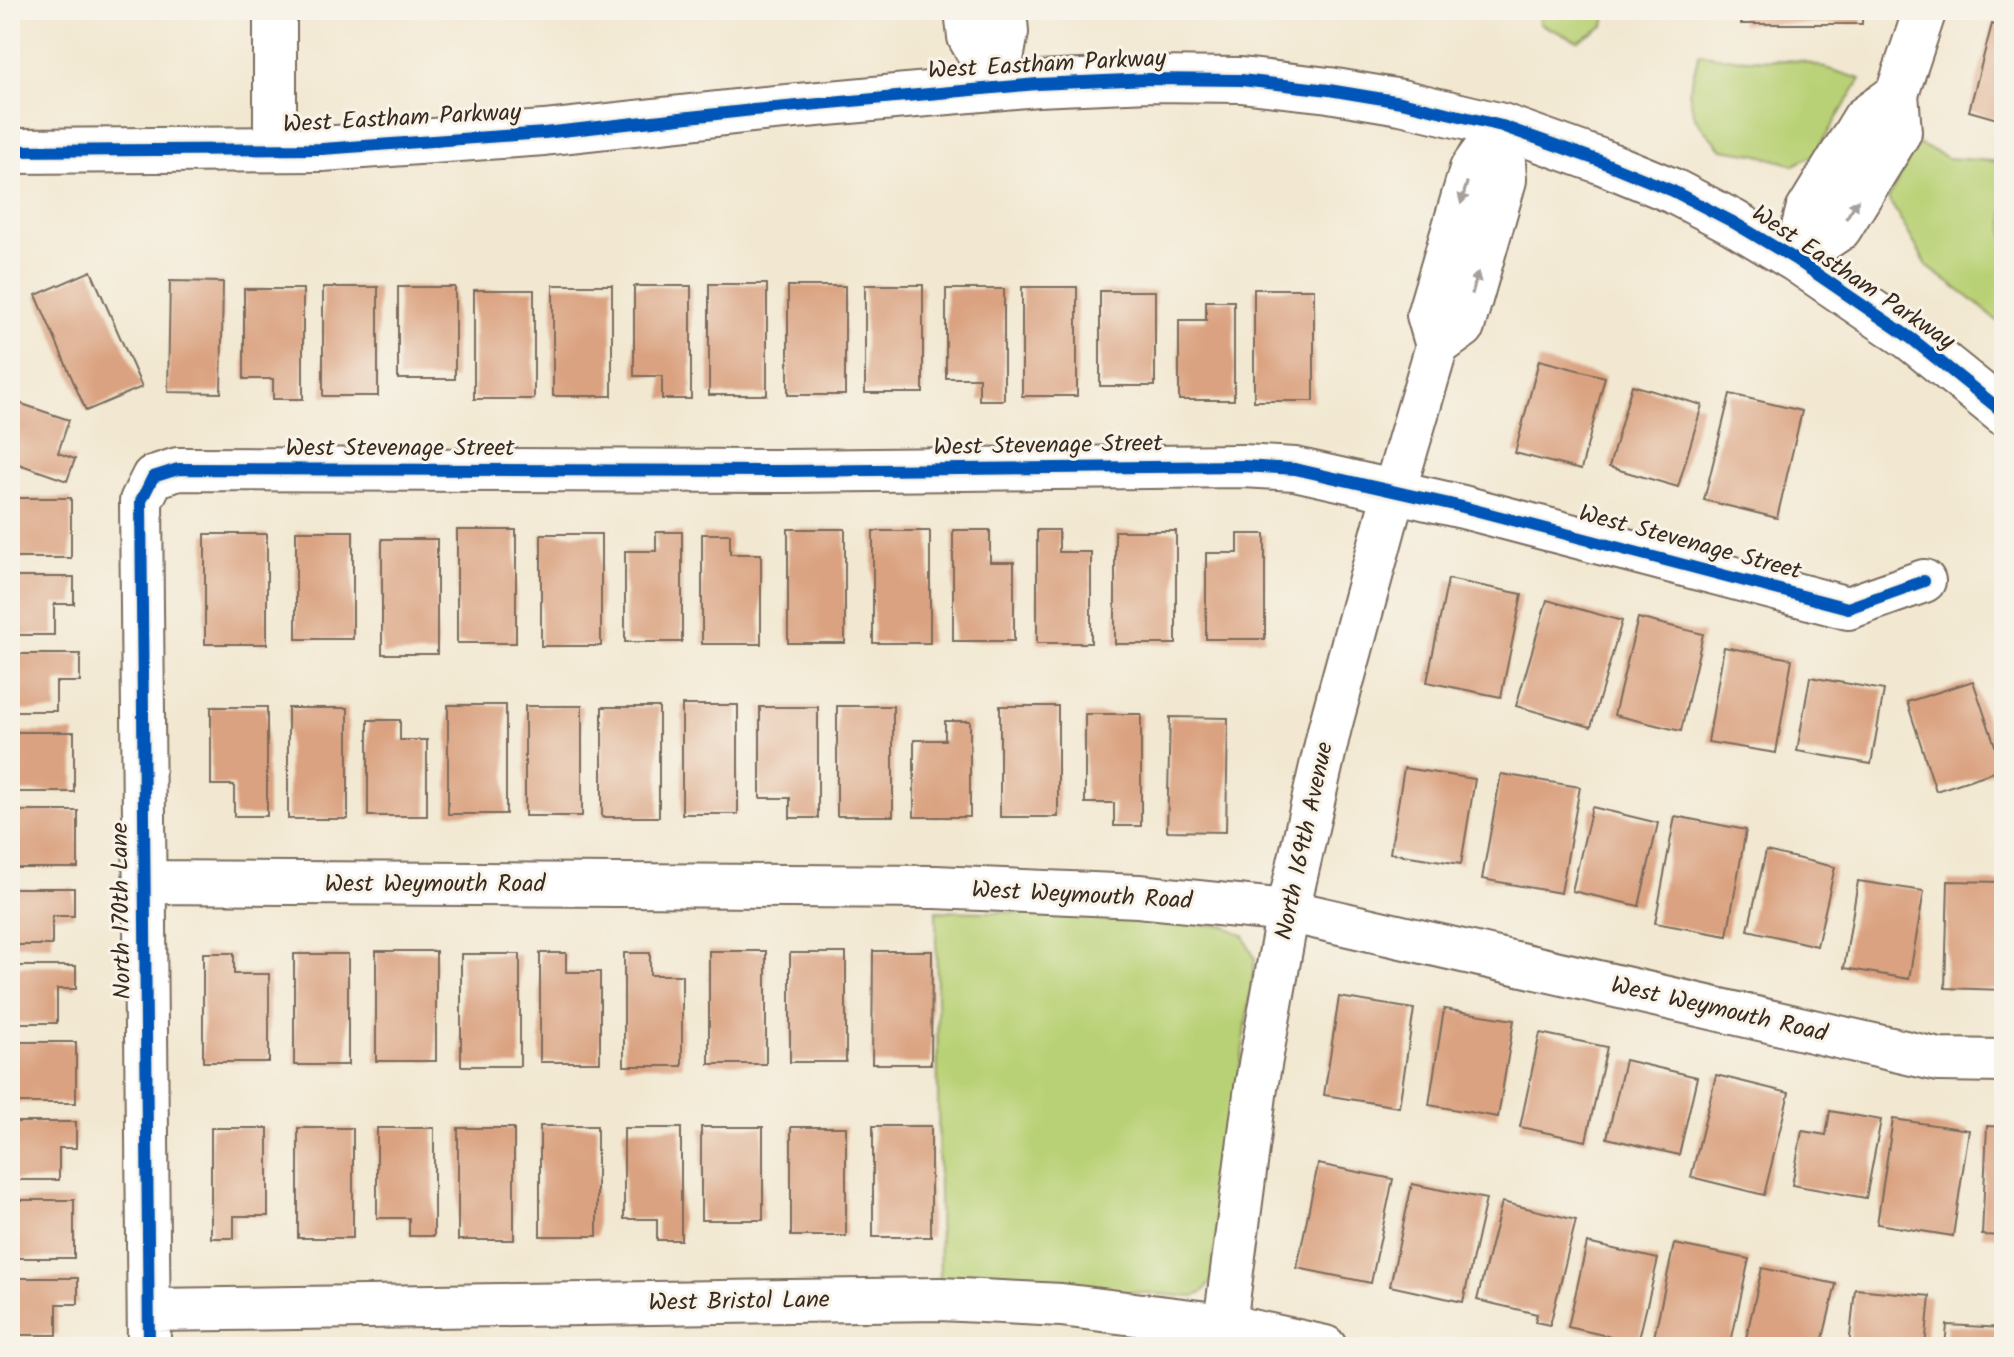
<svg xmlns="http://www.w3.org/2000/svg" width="2014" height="1357" font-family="Kalam,sans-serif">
  <rect width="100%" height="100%" fill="#f7f3e8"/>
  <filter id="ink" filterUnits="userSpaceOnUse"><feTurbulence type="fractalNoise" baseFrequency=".0125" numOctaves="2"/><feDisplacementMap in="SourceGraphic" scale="16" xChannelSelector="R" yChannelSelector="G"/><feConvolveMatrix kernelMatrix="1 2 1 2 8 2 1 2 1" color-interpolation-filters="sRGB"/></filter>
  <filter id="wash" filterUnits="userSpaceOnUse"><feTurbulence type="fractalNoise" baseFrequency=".006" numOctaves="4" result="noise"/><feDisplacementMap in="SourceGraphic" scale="32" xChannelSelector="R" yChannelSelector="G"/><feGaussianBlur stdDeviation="1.8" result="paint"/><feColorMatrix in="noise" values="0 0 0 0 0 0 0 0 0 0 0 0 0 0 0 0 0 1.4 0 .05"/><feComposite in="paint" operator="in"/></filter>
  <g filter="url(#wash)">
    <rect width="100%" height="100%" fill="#f2e8d1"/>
    <path fill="#b9d176" stroke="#7a7e4a" stroke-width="2" d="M1539,10H1607L1604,26L1578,41L1540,24Z
      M1699,53L1725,58L1802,61L1861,79L1814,155L1794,165L1755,154L1722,149L1705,131L1694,116L1689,92Z
      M1918,144L1948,158L1992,161L2004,165V327L1979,305L1928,267L1888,198Z
      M936,911L1055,913L1225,926L1244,936L1255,959L1211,1282L1203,1292L1193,1297L1084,1288L940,1283Z"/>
    <g id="blocks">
      <path fill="#daa280" d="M1741,10H1862V24H1741Z
        M1992,24L2004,28V121L1969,111Z
        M91,271L142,387L86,411L36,295Z
        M170,281L223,282L221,393L168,392Z
        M709,284H767V395H709Z
        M553,285H612V396H553Z
        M865,285H923V393H865Z
        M634,286H691V399H662V376H634Z
        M788,286H845V395H788Z
        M323,287H378V396H323Z
        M398,287H455V379H398Z
        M1022,287H1077V396H1022Z
        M244,289H303V399H273V379H244Z
        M946,289H1004V400H979V378H946Z
        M1254,289H1314V401H1254Z
        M474,290H534V399H474Z
        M1100,291H1155V386H1100Z
        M1206,301H1234V400H1179V320H1206Z
        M1539,360L1605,377L1581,470L1515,453Z
        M1632,385L1702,405L1678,487L1609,467Z
        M1730,394L1802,411L1777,518L1704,500Z
        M10,400L69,420L58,453L75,459L67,481L10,461Z
        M10,498H71V558H10Z
        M788,529H845V643H788Z
        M457,530H516V643H457Z
        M953,530H990V562H1014V641H953Z
        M1037,530H1059V552H1091V643H1037Z
        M296,531H353V639H296Z
        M873,531H930V643H873Z
        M1115,531H1176V644H1115Z
        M656,532H682V642H625V551H656Z
        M205,534H267V644H205Z
        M541,534H601V646H541Z
        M702,534H730V554H761V644H702Z
        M1238,534H1265V639H1206V553H1238Z
        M382,539H437V654H382Z
        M10,577H74V604H54V635H10Z
        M1448,579L1522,594L1501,697L1427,682Z
        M1547,600L1622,621L1591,727L1516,706Z
        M1638,618L1703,634L1681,731L1614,715Z
        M1724,647L1792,659L1776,753L1708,742Z
        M10,654H80V682H56V711H10Z
        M1810,677L1884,690L1871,764L1797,751Z
        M1973,681L2003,769L1936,791L1907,702Z
        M448,705H506V814H448Z
        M682,705H738V814H682Z
        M525,706H582V816H525Z
        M837,706H893V816H837Z
        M1000,706H1058V817H1000Z
        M211,707H267V816H234V785H211Z
        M602,707H659V817H602Z
        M760,707H818V818H790V798H760Z
        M288,708H348V819H288Z
        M1085,714H1141V826H1114V803H1085Z
        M1170,717L1228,718L1226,832L1167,831Z
        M368,720H400V740H427V816H368Z
        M945,721H970V817H914V740H945Z
        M10,732H74V792H10Z
        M1404,768L1475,779L1461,864L1390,853Z
        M1501,774L1580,787L1561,893L1482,879Z
        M1592,807L1658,823L1639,906L1572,891Z
        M10,811H78V868H10Z
        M1675,816L1746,830L1727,936L1655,923Z
        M1766,851L1835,867L1817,946L1748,930Z
        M1858,881L1924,891L1909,979L1844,968Z
        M1948,881L2004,882V990L1945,988Z
        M10,888H74V916H52V945H10Z
        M376,951H436V1061H376Z
        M709,951H766V1064H709Z
        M873,951H932L931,1064H872Z
        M203,953H234V974H269V1062H203Z
        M540,953H566V972H600V1062H540Z
        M624,953H650V975H682V1066H624Z
        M790,953H846V1062H790Z
        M294,954H348V1065H294Z
        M461,954H520V1066H461Z
        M10,966H76V989H57V1023H10Z
        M1339,997L1414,1009L1399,1107L1324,1095Z
        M1444,1009L1514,1020L1498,1117L1429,1105Z
        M1540,1033L1607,1047L1586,1141L1520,1127Z
        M10,1042H76V1103H10Z
        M1625,1060L1697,1077L1679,1155L1607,1138Z
        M1716,1075L1789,1093L1764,1195L1691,1177Z
        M1830,1111L1881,1120L1866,1198L1792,1185L1802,1131L1826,1135Z
        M1893,1119L1969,1130L1953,1236L1877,1224Z
        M10,1122H76V1148H59V1180H10Z
        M540,1126H597V1236H540Z
        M873,1126H931V1237H873Z
        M1987,1126L2004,1127V1236L1982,1235Z
        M701,1127H763V1220H701Z
        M791,1127H846V1236H791Z
        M211,1128H268V1216H234V1238H211Z
        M298,1128H353V1238H298Z
        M377,1128H434V1236H409V1218H377Z
        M458,1128H514V1240H458Z
        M624,1128H681V1240H657V1219H624Z
        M1318,1164L1393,1179L1371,1283L1297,1268Z
        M1412,1184L1486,1199L1463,1302L1390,1286Z
        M10,1200H74V1258H10Z
        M1502,1202L1576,1220L1550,1325L1535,1322L1537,1314L1477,1300Z
        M1587,1243L1658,1259L1638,1343L1568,1327Z
        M1674,1244L1749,1259L1730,1347H1652Z
        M1762,1268L1836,1284L1821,1347H1744Z
        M10,1278H78V1304H57V1335H10Z
        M1855,1289L1930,1296L1925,1347H1849Z
        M1947,1325L2004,1328V1347H1945Z"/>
    </g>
  </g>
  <g filter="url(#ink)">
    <use href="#blocks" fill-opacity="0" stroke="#7b6c5d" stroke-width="2"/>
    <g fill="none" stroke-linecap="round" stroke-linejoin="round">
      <g stroke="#7b6c5d" stroke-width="46">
        <path id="minor" d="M275,10V149
          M966,10L969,37L997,86
          M997,86L1007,32L1005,10
          M1795,259L1840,229L1900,132L1897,94L1925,10
          M1795,259L1807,211L1864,118L1897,94
          M1437,346L1463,327L1505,180L1502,126
          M144,882L935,887L1138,896L1288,911L1939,1060L2004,1061
          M149,1310L940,1299L1061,1305L1224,1325L1325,1347
          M149,1347L141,501L153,477L178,469L786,471L1243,466L1295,469L1463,507L1848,608L1924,581
          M1222,1347L1256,1087L1288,911L1330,727L1394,492L1437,346L1428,315L1471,169L1502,126"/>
      </g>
      <g stroke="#7b6c5d" stroke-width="48">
        <path id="tertiary" d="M10,151L322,149L544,133L753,110L1037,84L1149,79L1241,80L1329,90L1401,102L1502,126L1600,161L1673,191L1731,221L1795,259L1912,339L2004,413"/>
      </g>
      <use href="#minor" stroke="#fff" stroke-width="42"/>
      <use href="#tertiary" stroke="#fff" stroke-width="44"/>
      <g stroke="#f7f3e8" stroke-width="17">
        <path id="cycleway" d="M10,151L322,149L544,133L753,110L1037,84L1149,79L1241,80L1329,90L1401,102L1502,126L1600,161L1673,191L1731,221L1795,259L1912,339L2004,413
          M149,1347L141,501L153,477L178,469L786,471L1243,466L1295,469L1463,507L1848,608L1924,581"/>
      </g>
      <use href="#cycleway" stroke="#0057b8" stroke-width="12"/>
    </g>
    <defs><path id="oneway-solid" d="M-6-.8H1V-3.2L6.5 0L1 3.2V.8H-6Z" transform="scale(2)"/></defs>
    <g fill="#a79f9a">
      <use href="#oneway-solid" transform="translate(1464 193) rotate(106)"/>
      <use href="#oneway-solid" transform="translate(1852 209) rotate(-58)"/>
      <use href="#oneway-solid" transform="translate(1475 283) rotate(-75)"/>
    </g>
  </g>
  <g text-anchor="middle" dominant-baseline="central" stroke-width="6" stroke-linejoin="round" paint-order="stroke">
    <g font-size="24" fill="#3b2a1e" stroke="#f7f3e8">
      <text transform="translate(1047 65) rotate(-3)">West Eastham Parkway</text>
      <text transform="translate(402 119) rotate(-3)">West Eastham Parkway</text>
      <text transform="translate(1853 278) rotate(34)">West Eastham Parkway</text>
      <text transform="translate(1048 446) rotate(-1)">West Stevenage Street</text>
      <text x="400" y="448">West Stevenage Street</text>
      <text transform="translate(1690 543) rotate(15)">West Stevenage Street</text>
      <text transform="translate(1305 841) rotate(-78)">North 169th Avenue</text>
      <text x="435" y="884">West Weymouth Road</text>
      <text transform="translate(1082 896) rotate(3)">West Weymouth Road</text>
      <text transform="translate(122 911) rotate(-91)">North 170th Lane</text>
      <text transform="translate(1719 1010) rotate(13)">West Weymouth Road</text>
      <text transform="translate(739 1302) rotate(-1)">West Bristol Lane</text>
    </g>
  </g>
  <rect width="2014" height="1357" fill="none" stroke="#f7f3e8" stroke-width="40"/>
</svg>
